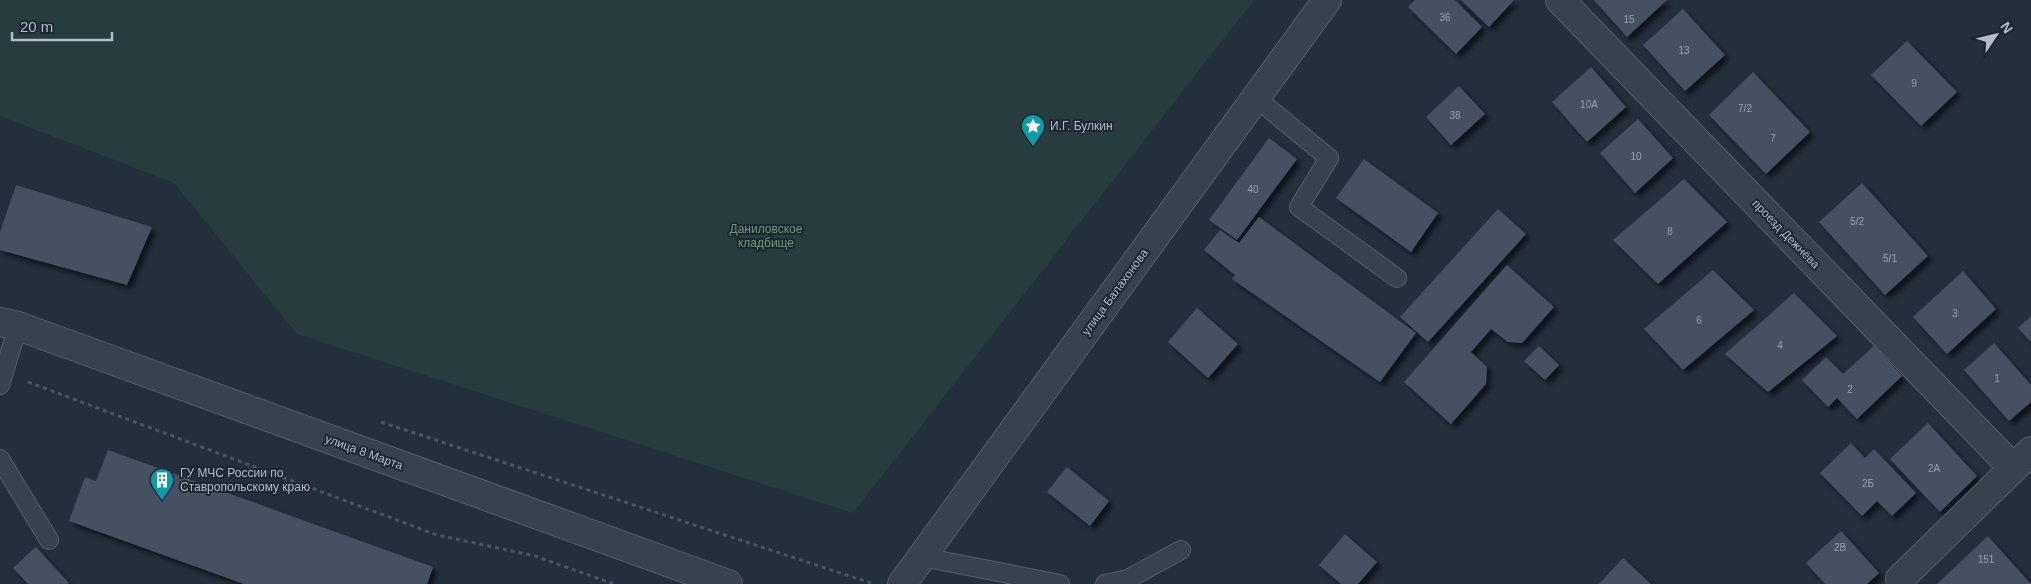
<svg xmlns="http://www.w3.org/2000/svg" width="2031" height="584" font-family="Arial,sans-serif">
  <defs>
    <filter id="shadow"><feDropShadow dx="4.5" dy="4.5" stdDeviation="2.5" flood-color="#0009"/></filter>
  </defs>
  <rect width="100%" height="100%" fill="#242f3e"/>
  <path fill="#263c3f" d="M0,0H1254L853,513L297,334L174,183L0,116Z"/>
  <path fill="#455162" filter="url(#shadow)" d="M1415,0H1455L1482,27L1456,54L1408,7Z
    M1461,0H1514L1489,27Z
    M1594,0H1667L1627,37Z
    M1683,9L1725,55L1685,91L1643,45Z
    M1907,41L1957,92L1921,126L1871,75Z
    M1591,67L1626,107L1587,142L1552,102Z
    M1753,72L1810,132L1766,174L1709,115Z
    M1459,86L1485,114L1451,145L1426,117Z
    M1638,119L1673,158L1635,193L1600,153Z
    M1269,138L1297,159L1237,240L1209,220Z
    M1364,159L1438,213L1411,252L1336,198Z
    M1684,179L1727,222L1658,284L1613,240Z
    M1862,183L1928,256L1885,295L1819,222Z
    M16,185L152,227L127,285L0,250V232Z
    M1498,209L1526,234L1428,342L1400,317Z
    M1259,217L1416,333L1380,382L1232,279L1235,275L1204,250L1220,230L1239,243Z
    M1507,265L1554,307L1522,343L1508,342L1491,329L1471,352L1487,367L1486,384L1451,424L1404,382Z
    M1713,270L1754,310L1683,370L1644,329Z
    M1963,271L1996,309L1947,354L1913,317Z
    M1794,293L1837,336L1768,392L1725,354Z
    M1197,308L1238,344L1208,378L1168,342Z
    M2031,316V342L2018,328Z
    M1994,343L2031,385V402L2009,421L1964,370Z
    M1539,346L1559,365L1545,380L1524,361Z
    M1874,346L1902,376L1857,419L1837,398L1828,407L1802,380L1826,357L1843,374Z
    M1928,423L1977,476L1940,512L1890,459Z
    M1851,443L1865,458L1874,449L1916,493L1892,516L1877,501L1862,516L1820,473Z
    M108,450L433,567L427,584H244L69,521L85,477L96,481Z
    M1067,467L1109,501L1090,526L1047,492Z
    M1841,531L1879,573L1867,584H1825L1806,563Z
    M1345,534L1377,562L1358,584H1341L1319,565Z
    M1988,536L2031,584H1937Z
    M36,547L69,583L68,584H28L13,568Z
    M1623,558L1651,584H1599Z"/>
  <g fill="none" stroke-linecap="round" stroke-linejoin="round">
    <g stroke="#565f6c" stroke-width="20">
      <path id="service" d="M1256,98L1329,158L1299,207L1397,278
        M0,385L18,326
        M0,459L49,540
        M922,557L1060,584
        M1105,584L1128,579L1181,550"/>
    </g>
    <g stroke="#565f6c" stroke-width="30">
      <path id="minor" d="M1560,0L2013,468
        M1900,579L2031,451
        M902,584L1327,0"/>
    </g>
    <g stroke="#565f6c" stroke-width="30">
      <path id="tertiary" d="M0,322L18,326L728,584"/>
    </g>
    <path stroke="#44595c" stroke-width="3" stroke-dasharray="4 4" stroke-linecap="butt" d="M28,382L437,535L535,556L614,584
      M381,422L871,583"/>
    <use href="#service" stroke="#38414e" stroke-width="18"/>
    <use href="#minor" stroke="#38414e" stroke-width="28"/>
    <use href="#tertiary" stroke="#38414e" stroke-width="28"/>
  </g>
  <defs>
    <g id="sight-pin" transform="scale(1.25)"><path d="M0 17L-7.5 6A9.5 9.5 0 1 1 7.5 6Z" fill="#0f9aa8" stroke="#1d2633"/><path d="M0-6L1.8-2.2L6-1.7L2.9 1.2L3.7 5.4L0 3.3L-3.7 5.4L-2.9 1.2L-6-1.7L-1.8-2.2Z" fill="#fff"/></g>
    <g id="building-pin" transform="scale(1.25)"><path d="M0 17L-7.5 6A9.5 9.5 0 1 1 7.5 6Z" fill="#0f9aa8" stroke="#1d2633"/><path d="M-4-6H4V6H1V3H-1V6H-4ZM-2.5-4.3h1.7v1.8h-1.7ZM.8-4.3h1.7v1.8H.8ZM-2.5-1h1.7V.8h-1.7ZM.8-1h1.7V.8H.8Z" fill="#fff"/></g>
  </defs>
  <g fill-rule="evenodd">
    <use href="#sight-pin" x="1033" y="126"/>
    <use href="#building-pin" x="162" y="480"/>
  </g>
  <g text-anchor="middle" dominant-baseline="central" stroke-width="4" stroke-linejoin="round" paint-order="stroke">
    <g font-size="10" fill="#98a1af">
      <text x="1445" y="17">36</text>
      <text x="1629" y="19">15</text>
      <text x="1684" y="50">13</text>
      <text x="1914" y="83">9</text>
      <text x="1589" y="104">10А</text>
      <text x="1745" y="108">7/2</text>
      <text x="1455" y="115">38</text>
      <text x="1773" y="138">7</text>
      <text x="1636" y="156">10</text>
      <text x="1253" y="189">40</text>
      <text x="1857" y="221">5/2</text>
      <text x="1670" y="231">8</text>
      <text x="1890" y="258">5/1</text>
      <text x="1955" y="313">3</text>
      <text x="1699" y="320">6</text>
      <text x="1780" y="345">4</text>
      <text x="1997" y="378">1</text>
      <text x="1850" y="389">2</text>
      <text x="1934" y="468">2А</text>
      <text x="1868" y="483">2Б</text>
      <text x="1840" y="547">2В</text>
      <text x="1986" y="559">151</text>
    </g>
    <g font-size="12" fill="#b4bcc9" stroke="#1d2633" text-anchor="start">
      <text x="1050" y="126">И.Г. Булкин</text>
      <text x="180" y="473">ГУ МЧС России по<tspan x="180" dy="14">Ставропольскому краю</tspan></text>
    </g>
    <g font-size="12" fill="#6b9a76" stroke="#1d2633">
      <text x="766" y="229">Даниловское<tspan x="766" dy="14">кладбище</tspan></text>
    </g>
    <g font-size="12" fill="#b4bcc9" stroke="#1d2633">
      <text transform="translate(1786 234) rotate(46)">проезд Дежнёва</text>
      <text transform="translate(1115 292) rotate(-54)">улица Балахонова</text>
      <text transform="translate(364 452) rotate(20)">улица 8 Марта</text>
    </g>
  </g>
  <g transform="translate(1996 35) rotate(55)" stroke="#1d2633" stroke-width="4" paint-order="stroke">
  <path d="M0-4L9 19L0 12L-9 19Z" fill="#b4bcc9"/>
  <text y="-8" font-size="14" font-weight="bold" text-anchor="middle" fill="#b4bcc9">N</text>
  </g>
  <path d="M12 32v8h100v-8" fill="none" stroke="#b4bcc9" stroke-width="2.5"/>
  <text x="20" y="32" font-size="15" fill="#b4bcc9" stroke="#1d2633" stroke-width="4" paint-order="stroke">20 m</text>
</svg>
